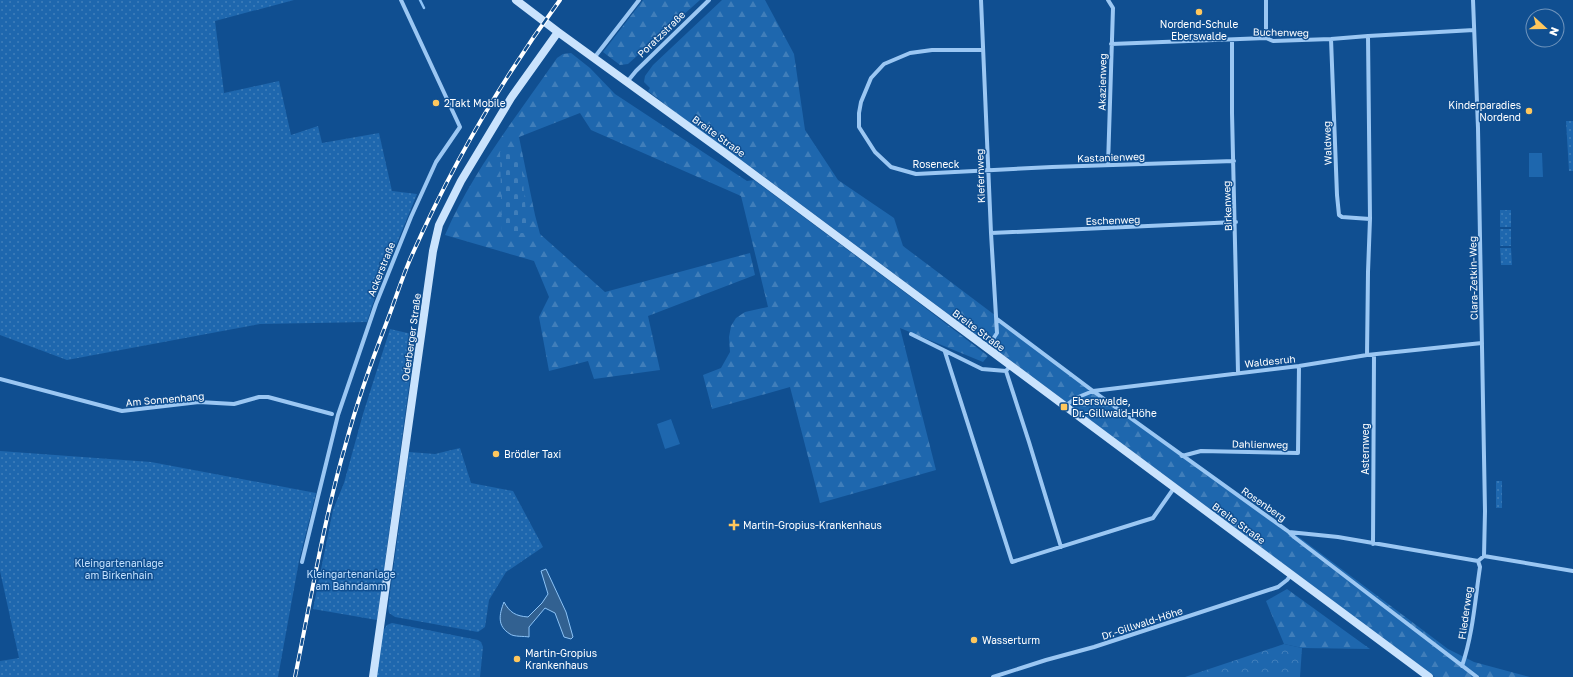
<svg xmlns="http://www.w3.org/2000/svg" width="1573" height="677" font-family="'Golos Text',sans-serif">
  <defs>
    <pattern id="grass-dots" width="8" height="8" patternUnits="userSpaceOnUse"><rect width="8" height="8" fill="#1e67ae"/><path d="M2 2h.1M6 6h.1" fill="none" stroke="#407eba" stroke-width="1.8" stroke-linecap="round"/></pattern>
    <pattern id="forest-firs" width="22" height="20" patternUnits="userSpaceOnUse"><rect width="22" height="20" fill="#1e67ae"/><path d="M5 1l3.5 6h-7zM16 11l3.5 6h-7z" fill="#407eba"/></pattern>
    <pattern id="cemetery-stones" width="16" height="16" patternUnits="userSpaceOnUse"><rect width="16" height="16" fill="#1e67ae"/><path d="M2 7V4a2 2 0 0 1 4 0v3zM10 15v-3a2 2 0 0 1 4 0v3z" fill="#407eba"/></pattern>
    <pattern id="park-crowns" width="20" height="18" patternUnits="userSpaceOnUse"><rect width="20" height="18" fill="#1e67ae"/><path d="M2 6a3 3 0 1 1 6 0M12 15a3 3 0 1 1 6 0" fill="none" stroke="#407eba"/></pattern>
  </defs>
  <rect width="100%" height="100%" fill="#104f91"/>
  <path fill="url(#grass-dots)" d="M0,0H294L215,21L224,93L279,81L291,135L318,126L322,143L379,133L392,191L417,194L375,297L367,322L260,324L67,360L0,335Z
    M1566,121H1573V171H1569Z
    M1500,210H1511V227H1500Z
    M1500,229H1511V246H1500Z
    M1500,248H1511L1512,265H1501Z
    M390,329L416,335L377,620L313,609L333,510L344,483L363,414Z
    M460,448L471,483L513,491L543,547L506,572L489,600L485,627L478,632L395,617L389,613L388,608L409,452L435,454Z
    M0,451L151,462L316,493L299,561L278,677H0V661L19,658L0,571Z
    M1496,481H1502V508H1496Z
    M392,623L478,640L481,642L483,647L480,677H376L382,632L387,625Z"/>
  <path fill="url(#forest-firs)" d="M643,0H700L628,64L620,65L603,52Z
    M722,0H765L794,54L805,130L838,180L894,218L903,246L1101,395L1299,537L1448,649L1474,662L1530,677H1435L759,173L680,116L648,91L650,88L644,82L645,76L653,65Z
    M571,53L590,68L615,94L747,181L754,180L915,300L988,356L983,362L900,328L936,470L820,503L790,387L712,409L703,375L721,368L730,352L729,337L731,326L736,318L745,312L768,307L741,196L591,130L580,113L519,137L535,215L540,234L605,292L750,253L755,275L648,316L660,370L594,379L588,361L549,371L539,317L549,297L534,261L445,235C473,170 518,115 557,58L563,54Z
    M1287,589L1370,649L1302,648L1284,644L1266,601Z"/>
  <path fill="url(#cemetery-stones)" d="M500,152H520L528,233H502Z"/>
  <path fill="url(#park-crowns)" d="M1284,644L1302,648L1300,677H1185Z"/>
  <path fill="#1e67ae" d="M1529,153H1542L1543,177H1529Z
    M671,419L680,444L665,449L657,424Z"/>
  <path fill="#326191" stroke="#8cc3f7" d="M546,569L566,612L573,637L571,639L564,637L555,613L545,608L529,627V637C524,636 514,637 510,634C497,626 499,615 504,602C510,613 516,616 528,617L542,603L548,594L541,571Z"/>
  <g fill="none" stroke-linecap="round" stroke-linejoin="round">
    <path stroke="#8cc3f7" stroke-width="2.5" d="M420,0L424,8"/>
    <path stroke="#9bc7f3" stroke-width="4" d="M981,0L991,233L997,333L987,348
      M1108,0L1113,8L1108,165
      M1266,0V38
      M1473,0L1478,128L1485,511L1484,556
      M1331,39L1337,195L1339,215L1342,217L1370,219
      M1232,40V113L1238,372
      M1111,44L1266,38L1273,41L1331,39L1368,36L1474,30
      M983,50H932L910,53L884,64L871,78L861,102L859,113V127L875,152L891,167L916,174L1052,167L1234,161
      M594,58L639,0
      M627,82L636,71L709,0
      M991,233L1236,222
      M997,319L1093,391L1289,532L1338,537L1478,561L1484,556L1573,571
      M911,334L982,369L1006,371
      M945,352L1012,562L1153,518L1174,488
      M1367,355L1368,272L1370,219L1368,36
      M1010,366L1006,371L1029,442L1061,547
      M0,379L122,411L199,402L234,404L259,397H268L332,414
      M1065,406L1076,398L1093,391L1299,366L1367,355L1482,343
      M1182,456L1201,451L1298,453L1299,366
      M1289,532L1294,537L1477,677
      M1373,544L1374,355
      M302,562L338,415L376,304L411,217L436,162L460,127L401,0
      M1462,666C1473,634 1475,600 1480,567L1478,561
      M993,677L1046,660L1094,647L1278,587L1287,580L1291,575"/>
    <path stroke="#cae3fd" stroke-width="8" d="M516,0L558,32L725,153L1429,677
      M373,677L433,251L439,225L461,181L511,98L558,32"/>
    <g stroke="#fff" stroke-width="4">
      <path id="rail" d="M295,677C311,599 324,519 346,443C357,402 371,363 386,324C395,301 402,277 412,255C452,165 502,79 560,0"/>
    </g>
    <use href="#rail" stroke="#104f91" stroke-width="2.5" stroke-dasharray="8" stroke-linecap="butt"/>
  </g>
  <g fill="#ffc75d" stroke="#104f91" stroke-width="1.5">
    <circle cx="1199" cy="12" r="4"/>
    <circle cx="436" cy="103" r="4"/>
    <circle cx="1529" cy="111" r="4"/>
    <rect x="1060" y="403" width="8" height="8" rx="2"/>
    <circle cx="496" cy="454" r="4"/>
    <path d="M732 519h4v4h4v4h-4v4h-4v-4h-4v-4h4z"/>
    <circle cx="974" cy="640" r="4"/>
    <circle cx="517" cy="659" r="4"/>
  </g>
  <g text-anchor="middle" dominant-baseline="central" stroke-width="3" stroke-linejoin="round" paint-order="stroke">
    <g font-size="10" fill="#fff" stroke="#104f91" text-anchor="start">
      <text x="1199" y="24" text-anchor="middle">Nordend-Schule<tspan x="1199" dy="12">Eberswalde</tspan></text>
      <text x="444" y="103">2Takt Mobile</text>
      <text x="1521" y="105" text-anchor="end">Kinderparadies<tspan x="1521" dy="12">Nordend</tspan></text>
      <text x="1072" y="401">Eberswalde,<tspan x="1072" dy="12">Dr.-Gillwald-Höhe</tspan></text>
      <text x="504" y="454">Brödler Taxi</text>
      <text x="743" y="525">Martin-Gropius-Krankenhaus</text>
      <text x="982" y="640">Wasserturm</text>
      <text x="525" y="653">Martin-Gropius<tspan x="525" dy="12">Krankenhaus</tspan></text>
    </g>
    <g font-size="10" fill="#fff" stroke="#104f91">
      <text transform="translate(1281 32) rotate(1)">Buchenweg</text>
      <text transform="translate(661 34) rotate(-44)">Poratzstraße</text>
      <text transform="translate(1102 82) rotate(-89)">Akazienweg</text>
      <text transform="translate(719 136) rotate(36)">Breite Straße</text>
      <text transform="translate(1327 143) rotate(-92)">Waldweg</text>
      <text transform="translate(1111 157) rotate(-2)">Kastanienweg</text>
      <text x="936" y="164">Roseneck</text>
      <text transform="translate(980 176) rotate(-92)">Kiefernweg</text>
      <text transform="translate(1227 206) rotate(-92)">Birkenweg</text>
      <text transform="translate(1113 220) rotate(-2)">Eschenweg</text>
      <text transform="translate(381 269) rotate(-68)">Ackerstraße</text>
      <text transform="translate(1473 278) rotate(-91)">Clara-Zetkin-Weg</text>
      <text transform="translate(979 330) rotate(37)">Breite Straße</text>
      <text transform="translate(411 337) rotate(-82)">Oderberger Straße</text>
      <text transform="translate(1270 361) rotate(-6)">Waldesruh</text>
      <text transform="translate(165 399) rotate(-5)">Am Sonnenhang</text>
      <text transform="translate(1260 444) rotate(1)">Dahlienweg</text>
      <text transform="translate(1365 449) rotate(-90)">Asternweg</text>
      <text transform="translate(1264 504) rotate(35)">Rosenberg</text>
      <text transform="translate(1239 523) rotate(36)">Breite Straße</text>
      <text transform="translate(1465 613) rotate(-82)">Fliederweg</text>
      <text transform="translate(1142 623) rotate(-18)">Dr.-Gillwald-Höhe</text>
    </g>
    <g font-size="10" fill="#c2e0fe" stroke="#104f91">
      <text x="119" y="563">Kleingartenanlage<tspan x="119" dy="12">am Birkenhain</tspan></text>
      <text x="351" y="574">Kleingartenanlage<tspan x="351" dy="12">am Bahndamm</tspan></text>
    </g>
  </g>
  <g transform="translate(1545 28) rotate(111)"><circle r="19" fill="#104f91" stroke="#7095bd"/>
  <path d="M0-3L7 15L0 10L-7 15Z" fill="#ffc75d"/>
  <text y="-6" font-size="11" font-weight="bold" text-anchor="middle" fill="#ffffff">N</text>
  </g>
</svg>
